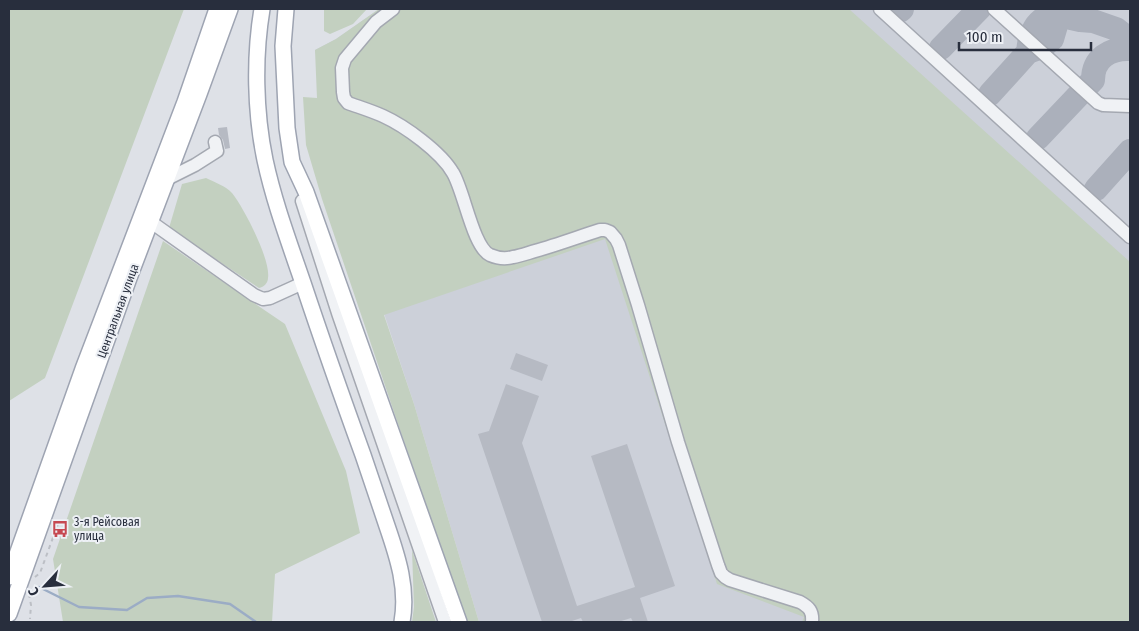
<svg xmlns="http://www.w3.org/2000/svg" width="1139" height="631" font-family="'Fira Sans Condensed',sans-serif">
  <rect width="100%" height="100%" fill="#dee1e7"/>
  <path fill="#ccd0d9" d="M379,9H1130V622H479L414,404L352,217L315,50L336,39Z"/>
  <path fill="#c3d0c0" d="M9,9H184L45,378L9,401Z
    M324,9H367L353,24L330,34L324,31Z
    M379,9H849L1130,262V622H802L804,617L717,584L605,239L384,315L414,404L479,622H467L398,424L322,199L306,145L303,97L317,98L315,50L336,39Z
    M206,178C214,182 226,186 232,193C244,208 271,260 268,278C268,283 264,287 259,288L169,228L182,184Z
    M163,241L285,324L346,471L360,533L275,574L272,622H63L53,559Z
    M412,550L436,622H412L414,607Z"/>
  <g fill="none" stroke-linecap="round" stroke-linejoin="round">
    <path stroke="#9bacc5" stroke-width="2.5" d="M39,587L79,607L127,610L147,598L178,596L230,604L256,622"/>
    <path stroke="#abb0bb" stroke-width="24" d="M1060,9L1071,18L1080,20L1093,21L1116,29L1130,40
      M901,10L902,9
      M941,48L979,9
      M1028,52C1030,29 1039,14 1064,13
      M990,94L1028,52L1042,47L1052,39L1057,22L1056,9
      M1038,138L1093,80C1093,58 1110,48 1130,49
      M1096,189L1130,151"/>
  </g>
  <path fill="#b6bac3" d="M227,127L230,148L225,149L223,140L219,135L218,128Z
    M516,353L548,365L542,381L510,369Z
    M506,384L539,396L522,443L577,606L635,587L591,456L627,444L675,586L640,598L648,622H633L631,618L618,622H583L581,618L569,622H542L478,434L489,431Z"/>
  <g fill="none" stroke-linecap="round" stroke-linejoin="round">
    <g stroke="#a4a8b1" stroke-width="15">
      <path id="minor" d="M393,9L376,22L345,59L342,68L343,92L344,98L348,103C359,107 372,111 383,116C405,126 441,152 453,173C464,191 473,247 490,255C497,258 506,259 513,257C520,256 528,253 535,251C557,245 578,237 600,230H605L610,232L616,239L619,245L638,305L678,442L718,565L721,573L725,577L730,580L800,602C809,607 813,611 812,622
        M880,9L1130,237
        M994,9L1098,103L1103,105L1130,106
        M167,179L195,165L217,151L215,142
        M302,201L338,313L445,622
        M151,222L254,295L263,299L270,298L303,283"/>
    </g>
    <g stroke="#9ea4b2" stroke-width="18">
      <path id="major" d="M262,9C254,57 255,112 265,160C274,202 289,242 303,283C322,340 342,397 363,455C371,478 379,502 387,526C398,558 408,589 402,622
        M286,9L283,46L287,128L292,162L306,192L459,622
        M9,577L83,369L185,102L217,9
        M9,614L129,278L199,94L230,9"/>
    </g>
    <path stroke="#bcbfc5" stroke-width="2" stroke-dasharray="4 4" stroke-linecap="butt" d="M35,577L40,573L58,524
      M29,594L31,605L30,619"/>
    <use href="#minor" stroke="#f0f2f5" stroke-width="12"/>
    <use href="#major" stroke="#fff" stroke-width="15"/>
  </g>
  <defs>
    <g id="bus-bare" transform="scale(1.35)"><path d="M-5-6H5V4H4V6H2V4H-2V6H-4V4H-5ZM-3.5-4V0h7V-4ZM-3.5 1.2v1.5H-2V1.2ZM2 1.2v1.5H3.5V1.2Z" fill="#c64952" stroke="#edf0f5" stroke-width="2.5" paint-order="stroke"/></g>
  </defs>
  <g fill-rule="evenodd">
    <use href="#bus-bare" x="60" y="529"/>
  </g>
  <g text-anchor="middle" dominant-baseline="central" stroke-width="4" stroke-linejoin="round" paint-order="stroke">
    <g font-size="12" fill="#282e3d" stroke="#edf0f5">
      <text transform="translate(118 311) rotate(-70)">Центральная улица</text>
    </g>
    <g font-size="12" fill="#282e3d" stroke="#edf0f5" text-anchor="start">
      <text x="74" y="522">3-я Рейсовая<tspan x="74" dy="14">улица</tspan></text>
    </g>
  </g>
  <rect width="1139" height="631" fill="none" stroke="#282e3d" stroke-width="20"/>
  <g transform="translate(45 586) rotate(244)" stroke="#edf0f5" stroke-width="4" paint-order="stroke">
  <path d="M0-4L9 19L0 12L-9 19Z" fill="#282e3d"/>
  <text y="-8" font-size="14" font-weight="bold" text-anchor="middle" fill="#282e3d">С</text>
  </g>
  <path d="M959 42v8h132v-8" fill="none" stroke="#282e3d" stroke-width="2.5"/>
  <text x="966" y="42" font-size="15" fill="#282e3d" stroke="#edf0f5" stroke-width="4" paint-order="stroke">100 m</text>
</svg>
